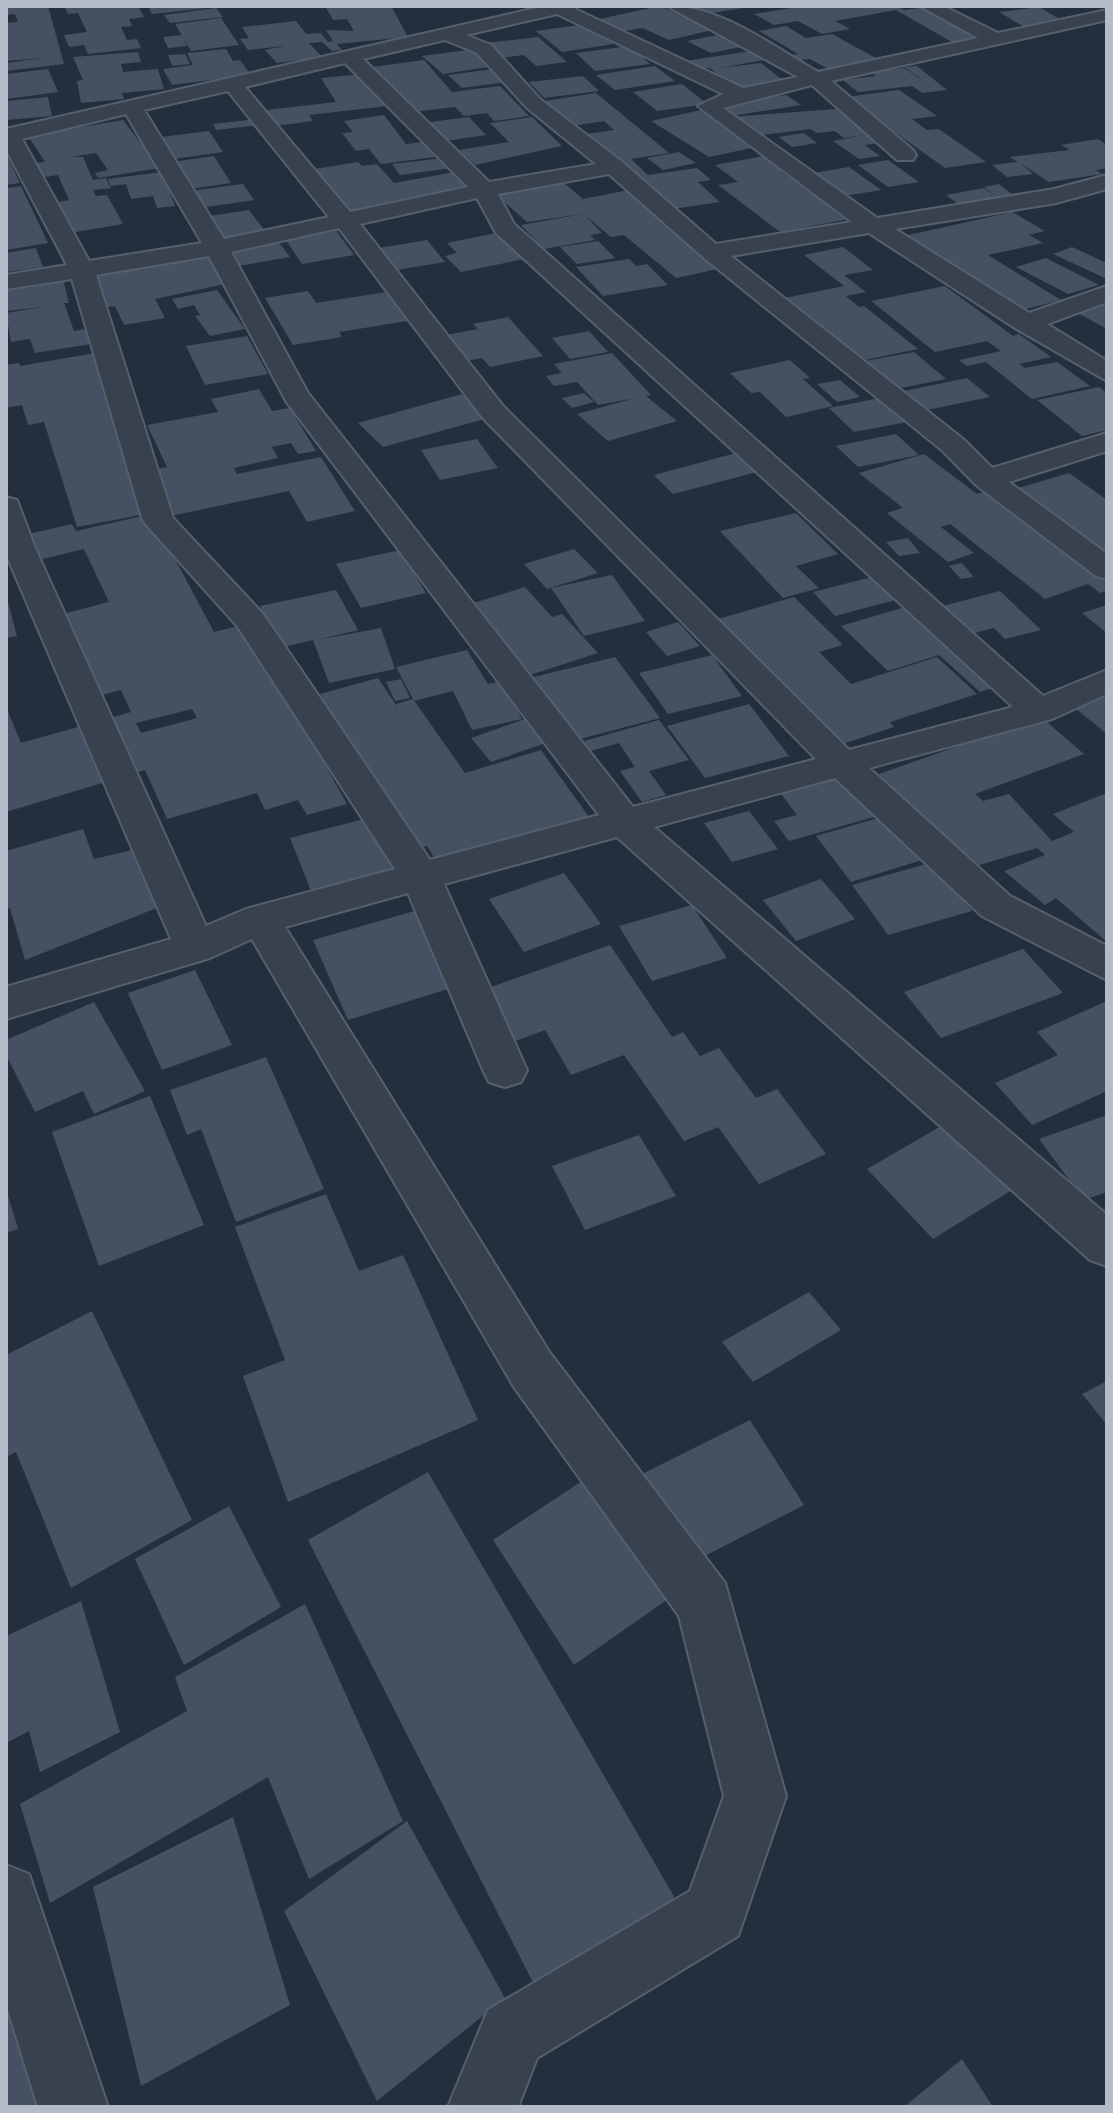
<svg xmlns="http://www.w3.org/2000/svg" width="1113" height="2113" font-family="'Titillium Web',sans-serif">
  <rect width="100%" height="100%" fill="#242f3e"/>
  <path fill="#455162" fill-rule="evenodd" d="M6,6H48L64,64L6,71V63L44,58L6,61V23L18,22L15,14L6,15Z
    M64,6H138L144,17L129,19L132,26L121,27L127,40L137,39L141,48L88,54L84,45L69,47L64,35L87,32L78,13L68,14Z
    M148,6H208V8L152,14Z
    M325,6H391L408,37L337,44L342,50L332,51L322,42L309,43L322,57L277,63L265,50L285,46L248,50L240,39L249,38L242,27L296,21L306,34L321,33L328,42L333,41L326,30L354,31L347,19L333,20Z
    M660,6L713,30L669,40L642,28L625,31L599,19Z
    M685,6H743V8L700,15Z
    M803,6H896L904,10L928,7L984,37L952,42L896,10L835,21L850,29L822,34L798,21L774,25L754,14Z
    M1039,7L1068,24L1028,29L999,12Z
    M216,8L223,17L170,23L164,15Z
    M221,18L239,45L191,51L175,24Z
    M587,24L614,44L562,52L536,31Z
    M786,26L806,38L832,34L883,62L832,71L810,59L799,60L790,55L798,54L759,31Z
    M723,34L746,46L711,53L687,41Z
    M182,35L187,46L168,48L163,37Z
    M538,37L567,62L536,66L524,55L501,58L485,43Z
    M630,46L650,64L595,71L576,53Z
    M226,49L233,61L240,60L251,75L172,85L163,69L193,65L187,53Z
    M476,49L495,66L443,74L422,56Z
    M751,51L764,60L720,68L761,63L786,83L735,90L710,68L698,70L685,61Z
    M138,52L141,62L121,64L123,72L158,69L164,89L122,93L124,99L81,103L77,81L83,80L73,57Z
    M185,54L190,64L172,66L168,55Z
    M424,60L452,92L500,86L529,116L494,121L487,113L464,116L455,107L413,112L373,67Z
    M655,66L675,81L615,90L596,75Z
    M917,66L947,90L922,93L912,86L858,92L843,80L876,76L870,72L904,68L929,84L904,67Z
    M48,69L58,92L6,99V74Z
    M493,69L507,82L462,88L448,75Z
    M364,74L387,106L309,115L313,121L275,126L266,110L336,102L321,78Z
    M583,76L599,91L544,98L529,82Z
    M682,84L707,104L657,111L633,92Z
    M899,90L937,116L912,119L927,130L939,129L986,162L945,168L846,97Z
    M596,93L669,153L631,159L648,175L697,168L711,180L698,182L720,202L673,209L637,175L631,177L579,135L614,130L604,121L566,127L538,102Z
    M786,95L801,105L731,116L718,105Z
    M48,97L52,116L6,120V101Z
    M836,109L879,143L865,145L880,156L859,159L833,141L864,135L844,138L835,131L817,133L811,129L753,136L730,117Z
    M701,110L761,146L709,157L651,121Z
    M384,115L406,144L422,142L435,157L381,164L369,149L356,151L342,133L353,132L344,121Z
    M469,117L486,135L439,142L423,123Z
    M532,117L562,146L475,165L459,150L509,142L490,123Z
    M257,119L261,125L216,130L213,124Z
    M123,120L160,168L98,178L95,173L108,170L96,153L71,157H83L93,180L106,178L111,188L93,190L96,196L107,195L123,224L69,233L54,203L69,200L58,175L37,178L32,163L45,162L28,136Z
    M209,131L223,152L174,159L161,137Z
    M804,133L817,143L792,147L779,137Z
    M1098,139L1107,145V168L1096,170L1102,174L1049,182L1020,163L1033,174L1007,177L992,165L1018,162L1010,157L1070,150L1061,145Z
    M679,152L696,163L663,170L647,158Z
    M6,153L20,183L6,185Z
    M770,155L790,169L780,171L849,219L780,232L718,185L738,182L715,165Z
    M214,156L231,183L189,189L172,162Z
    M444,158L452,168L400,175L392,164Z
    M888,160L919,182L888,187L858,165Z
    M358,162L362,166L377,164L394,183L455,172L476,191L351,214L309,170Z
    M849,167L881,190L838,197L808,174Z
    M162,172L175,206L157,208L153,196L131,199L126,184L111,186L108,179Z
    M559,179L583,199L629,190L727,267L676,278L624,235L611,237L586,216L602,233L590,235L595,240L544,249L521,225L583,214L527,222L493,192Z
    M243,184L254,200L200,208L190,191Z
    M999,184L1018,199L965,209L946,195L984,188L999,198L984,187Z
    M21,186L48,243L6,250V188Z
    M249,210L265,231L217,239L203,217Z
    M1012,212L1045,231L1029,235L1043,243L988,255L1061,300L1010,313L900,237Z
    M335,229L354,255L302,264L284,237Z
    M501,232L529,258L461,272L445,256L457,253L447,243Z
    M277,240L290,257L238,266L227,249Z
    M427,240L445,262L396,270L379,248Z
    M598,241L615,258L577,264L560,247Z
    M843,247L873,270L844,275L866,292L846,296L859,307L864,306L918,349L860,361L785,298L844,286L804,255Z
    M1072,247L1107,263V279L1053,254Z
    M36,248L43,267L6,272V253Z
    M210,252L230,283L155,299L165,318L124,325L115,306L102,308L84,273Z
    M1046,258L1099,285L1068,294L1016,267Z
    M629,259L636,266L647,264L668,285L603,296L576,267Z
    M63,279L69,303H64L74,331L91,328L97,343L35,353L30,339L11,342L6,313L44,307L6,311V287Z
    M945,286L1013,336L1019,334L1051,357L1019,364L1025,368L1057,362L1090,386L1032,399L986,362L967,366L959,360L1001,351L987,341L935,352L871,301Z
    M217,290L245,329L210,336L195,316L200,315L194,305L178,309L172,299Z
    M308,291L316,303L393,291L414,320L339,332L342,337L293,345L265,298Z
    M1107,301V329L1074,311Z
    M508,317L543,356L490,367L482,358L467,361L446,335L478,329L473,324Z
    M589,331L608,352L570,359L552,338Z
    M247,336L268,374L205,385L186,346Z
    M914,352L946,379L891,390L860,362Z
    M95,353L151,513L77,527L44,422L28,425L22,405L6,408V365L19,363L20,366Z
    M612,353L651,395L646,396L677,421L608,441L577,414L635,398L598,405L577,382L554,386L546,376L562,373L554,364Z
    M790,360L810,378L803,379L833,406L786,417L760,392L751,393L730,373Z
    M967,378L990,397L922,411L899,392Z
    M840,380L860,397L837,402L817,384Z
    M1099,387L1107,393V430L1082,436L1037,400Z
    M259,389L272,411L290,408L316,451L298,454L291,443L272,447L278,458L234,468L237,474L321,457L355,511L307,522L289,491L166,517L145,472L167,467L147,425L218,412L211,399Z
    M584,393L594,402L572,408L562,398Z
    M462,394L488,418L383,447L358,423Z
    M880,398L907,422L854,432L829,408Z
    M896,434L919,455L858,467L836,446Z
    M477,439L498,468L440,480L421,450Z
    M736,453L757,472L673,494L654,475Z
    M924,454L977,494L992,489L1107,575V591L1100,593L1088,584L1045,599L950,524L941,527L974,553L948,562L887,513L903,508L859,473Z
    M1069,473L1107,500V565L1008,491Z
    M796,513L838,554L796,566L819,588L783,598L720,531Z
    M151,514L214,632L246,624L347,804L307,815L298,800L265,810L257,793L167,819L145,770L6,812V707L21,743L131,712L121,690L98,696L63,614L109,602L84,549L30,562L20,536L72,524L76,531ZM192,709L197,718L141,733L136,723Z
    M908,538L920,553L899,556L886,542Z
    M574,549L598,573L547,589L524,564Z
    M400,550L426,593L361,608L336,564Z
    M962,563L974,577L961,579L949,566Z
    M612,575L645,621L584,636L551,588Z
    M876,576L899,599L835,616L813,592Z
    M525,587L552,617L562,614L598,653L527,676L467,605Z
    M336,590L358,630L317,640L381,628L395,669L329,683L313,640L278,648L260,606Z
    M1000,591L1041,630L1005,639L994,628L963,636L935,608Z
    M6,595L17,636L6,638Z
    M794,597L843,645L819,652L851,684L937,657L977,694L890,722L894,727L831,748L711,621Z
    M915,604L1002,685L980,692L939,655L888,671L841,626Z
    M1107,605V633L1082,613Z
    M678,622L700,646L667,656L646,632Z
    M467,650L488,684L502,681L522,719L472,730L453,691L414,701L396,667Z
    M712,655L742,696L668,714L639,673Z
    M615,657L660,718L572,741L530,678Z
    M378,678L398,708L396,704L413,699L465,773L541,750L594,824L438,864L427,846L413,850L320,694Z
    M401,679L410,698L395,701L386,682Z
    M1107,696V734L1075,708Z
    M749,704L789,756L705,778L667,726Z
    M536,715L557,739L491,762L471,738Z
    M1041,717L1084,754L975,794L983,801L1009,794L1052,841L1074,832L1053,814L1107,793V942L1056,898L1045,905L1004,871L1045,855L1037,848L966,869L879,774Z
    M659,720L689,760L649,771L666,795L642,802L620,771L635,767L619,743L591,751L584,741Z
    M839,773L874,817L789,841L774,821L797,815L778,790Z
    M749,811L778,849L732,862L704,823Z
    M376,816L401,873L313,896L290,838Z
    M885,816L922,860L851,882L816,836Z
    M83,829L94,859L141,848L167,904L25,960L10,908L6,909V851Z
    M933,862L972,911L888,935L852,885Z
    M564,873L601,924L524,952L489,899Z
    M821,879L855,919L796,941L763,900Z
    M692,905L727,958L652,981L619,926Z
    M425,908L464,984L348,1020L313,940Z
    M610,945L672,1037L683,1032L700,1056L719,1048L756,1098L777,1089L826,1154L759,1184L718,1127L684,1141L624,1055L571,1075L545,1030L507,1044L477,992Z
    M1023,949L1063,993L941,1038L904,992Z
    M195,970L232,1045L162,1070L128,993Z
    M1107,1001V1091L1032,1125L995,1083L1058,1055L1037,1032Z
    M94,1002L145,1091L94,1114L83,1091L35,1112L6,1055V1040Z
    M266,1057L324,1189L236,1222L201,1129L187,1135L170,1090Z
    M150,1096L204,1225L99,1266L52,1132Z
    M1107,1115V1192L1084,1200L1039,1139Z
    M948,1122L1015,1188L933,1239L867,1169Z
    M639,1135L676,1196L585,1230L552,1166Z
    M6,1189L18,1229L6,1233Z
    M326,1194L359,1271L403,1255L478,1420L288,1502L243,1376L285,1360L235,1227Z
    M809,1292L841,1330L753,1382L722,1342Z
    M92,1311L192,1520L71,1588L16,1452L6,1457V1355Z
    M1107,1381V1425L1082,1394Z
    M750,1420L804,1505L691,1563L640,1475Z
    M428,1472L683,1912L548,2012L308,1540Z
    M591,1475L675,1594L574,1665L493,1540Z
    M229,1506L281,1607L184,1665L135,1559Z
    M81,1601L120,1732L40,1772L29,1731L6,1743V1636Z
    M305,1604L403,1821L309,1879L268,1777L50,1903L20,1804L187,1711L175,1677Z
    M233,1817L290,2005L141,2086L93,1887Z
    M407,1821L505,1998L377,2101L284,1911Z
    M6,1994L50,2107H6Z
    M962,2059L993,2107H904Z"/>
  <g fill="none" stroke-linecap="round" stroke-linejoin="round">
    <g stroke="#565f6c" stroke-width="4">
      <path id="street" d="M545,6H577L575,9L743,88L798,77L667,6C722,6 772,46 818,72L978,38L920,6H943L998,33L1107,10V20L831,81L913,150L916,155L913,160H897L812,85L723,108L877,218L1054,189L1107,175V189L1056,203L895,229L1029,313L1107,286V302L1047,324L1107,361V381L1015,328L869,233L731,256L963,439L992,468L1107,433V451L1009,482L1107,554V579L1096,576L976,485L943,451L703,257L609,174L498,194L514,224L1043,696L1107,670V694L1052,719L869,768L1010,896L1107,946V980L982,916L835,778L654,827L1107,1215V1266L1090,1260L617,837L444,884L527,1070L521,1082L505,1087L489,1082L483,1070L408,893L285,927L550,1353L725,1583L786,1796L738,1936L537,2058L518,2107H448L488,2010L690,1891L724,1796L679,1616L514,1387L252,939L210,958L6,1019V987L171,939L6,554V497L17,500L35,548L206,926L246,909L395,869L238,627L143,521L72,279L6,289V275L67,265L6,149V129ZM557,14L723,94L698,106L852,222L716,244L622,162L540,99L491,45L466,35ZM445,40L477,53L526,107L596,164L489,182L363,59ZM345,63L468,187L350,212L245,87ZM228,91L329,217L224,239L144,110ZM126,114L202,243L89,261L22,139ZM477,198L496,233L1013,707L849,750L503,406L360,224ZM339,228L483,418L816,759L633,807L308,393L231,252ZM209,256L286,401L599,815L430,860L263,614L173,518L96,275Z
        M6,1865L29,1874L108,2107H38L6,2003Z"/>
    </g>
    <use href="#street" fill="#38414e" fill-rule="evenodd"/>
  </g>
  <rect width="1113" height="2113" fill="none" stroke="#b4bcc9" stroke-width="16"/>
</svg>
